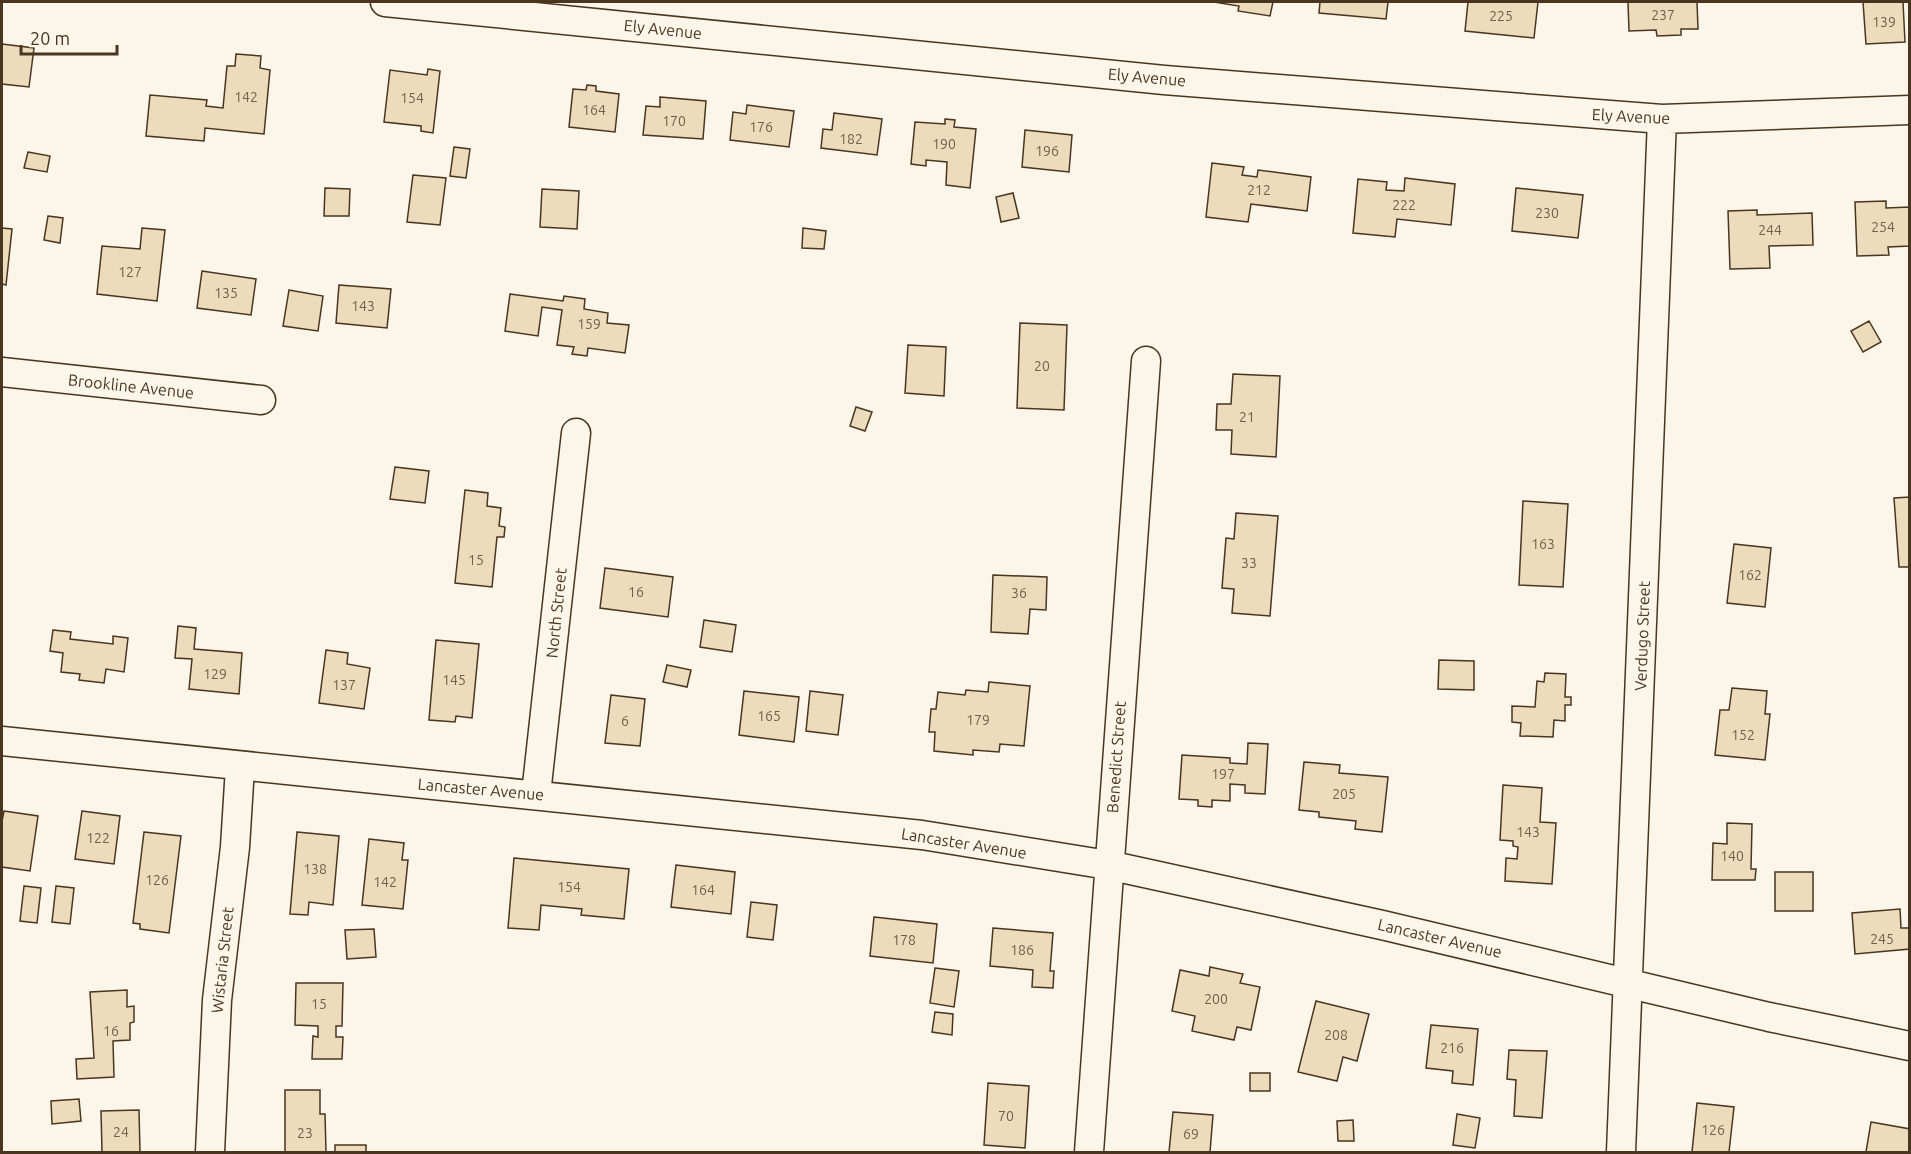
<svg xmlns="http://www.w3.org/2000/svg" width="1911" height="1154" font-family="Ubuntu,sans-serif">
  <rect width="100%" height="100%" fill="#fbf6e9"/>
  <path fill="#ecdcbc" stroke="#4a3520" stroke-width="1.5" d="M1214,2H1273L1270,16L1238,11L1239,6Z
    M1320,2H1388L1386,19L1319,13Z
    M1468,2H1538L1534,38L1465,31Z
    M1628,2H1697L1698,29H1681V35L1657,36L1656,30L1629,31Z
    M1863,2H1903L1905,42L1866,44Z
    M2,44L34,48L29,87L2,84Z
    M236,54L261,56L260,68L270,70L264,134L205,128L204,141L146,136L150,95L207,100L206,106L223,108L227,66H235Z
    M428,69L440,71L433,133L421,131V126L384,122L390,70L427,75Z
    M587,85L596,86V91L619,94L615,132L569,127L573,89L586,90Z
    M660,97L706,101L703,139L643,135L646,106L660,107Z
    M747,105L794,111L789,147L730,140L733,112L746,114Z
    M834,113L882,119L877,155L821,148L823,129L832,130Z
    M945,119L955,120L954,127L976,129L970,188L946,185L947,162L926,160V166L911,164L915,122L945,124Z
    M1025,130L1072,135L1069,172L1022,167Z
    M454,147L470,149L466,178L450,176Z
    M28,152L50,156L47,172L24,168Z
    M1212,163L1244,167L1242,175L1257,177L1258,170L1311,177L1307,211L1251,204L1248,222L1206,217Z
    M413,175L446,178L440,225L407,222Z
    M1405,178L1455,184L1451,225L1397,219L1395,237L1353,233L1358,179L1387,182L1386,190L1404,191Z
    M325,188L350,189L349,216H324Z
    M1516,188L1583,195L1578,238L1512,231Z
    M542,189L579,191L577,229L540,227Z
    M1013,193L1019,218L1001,222L996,197Z
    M1886,201V208L1910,207V246L1888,247L1889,255L1857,256L1855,202Z
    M1757,210V215L1812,213L1813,245L1769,246L1770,268L1730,269L1728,211Z
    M48,216L63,218L60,243L44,240Z
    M2,228L12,229L6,285L2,284Z
    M142,228L165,230L157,301L97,294L102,246L140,249Z
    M803,228L826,231L824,249L802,248Z
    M202,271L256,279L251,315L197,308Z
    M339,285L391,289L387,328L336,323Z
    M289,290L323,296L318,331L283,326Z
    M510,294L563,301L564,296L585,299L584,309L608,313L607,323L629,325L625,353L588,348L587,356L572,354L574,347L557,345L562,310L542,307L538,336L505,331Z
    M1869,321L1881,342L1863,352L1851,331Z
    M1020,323L1067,325L1064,410L1017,408Z
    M908,345L946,347L944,396L905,393Z
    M1233,374L1280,376L1276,457L1231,454L1232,430H1216L1217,404H1231Z
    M856,407L872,412L865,431L850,426Z
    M395,467L429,471L425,503L390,499Z
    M465,490L488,493L487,506L501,508L499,526L505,527L504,537H497L492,587L455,583Z
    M1910,497V567H1899L1894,498Z
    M1523,501L1568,504L1563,587L1519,585Z
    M1236,513L1278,516L1270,616L1232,613L1234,589L1222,588L1226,538L1234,539Z
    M1734,544L1771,548L1765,607L1727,603Z
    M605,568L673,577L668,617L600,608Z
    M993,575L1047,577L1046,610L1030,609L1028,634L991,632Z
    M704,620L736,625L732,652L700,647Z
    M178,626L196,628L194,649L242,653L239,694L189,689L192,659L175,658Z
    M53,630L71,632L70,639L113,644V636L128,638L124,672L106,669L104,683L79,680L80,674L61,672L63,653L50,651Z
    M436,640L479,644L472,718L456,716L455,722L429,720Z
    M326,650L348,653L347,664L370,668L364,709L319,703Z
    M1439,660L1474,661V690L1438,689Z
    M667,665L691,670L687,687L663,682Z
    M1545,673L1566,674L1565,697H1571V705H1565V721L1554,720L1553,737L1520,736L1521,723L1512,722V706L1535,707L1537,681L1544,682Z
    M989,682L1030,686L1024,746L1000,744L999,752L973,750V755L934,751L935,732H929L931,709H936L938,692L965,695L966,690L988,692Z
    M1732,688L1767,691L1765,714H1770L1765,760L1715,755L1720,710H1729Z
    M744,691L799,697L794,742L739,735Z
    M810,691L843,695L838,735L806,731Z
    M611,695L645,699L640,746L605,743Z
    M1248,743L1268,744L1265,794L1245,793V785L1230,784V801L1212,800V807L1198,806V800L1179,799L1182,755L1230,758V763L1247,764Z
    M1304,762L1340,765L1339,773L1388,777L1382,832L1355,829L1356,821L1319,817V812L1299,810Z
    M1503,785L1542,788L1540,822L1556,823L1552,884L1505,881L1506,858L1517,859L1518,847L1513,846V841L1500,840Z
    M4,811L38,816L30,871L2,867V821Z
    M82,811L120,816L114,864L75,859Z
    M1727,823L1752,824L1751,869H1756L1755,880H1712L1713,843L1727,844Z
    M144,832L181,836L169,933L140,929V924L133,923Z
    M297,832L339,836L333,905L309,902L308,915L290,914Z
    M369,839L404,843L402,860H408L403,909L362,905Z
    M514,858L629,869L624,919L581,915L582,909L541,905L539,930L508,928Z
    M676,865L735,872L731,914L671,907Z
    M1775,872H1813V911H1775Z
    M24,886L41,888L37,923L20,921Z
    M56,886L74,888L70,924L52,922Z
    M751,902L777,905L773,940L747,937Z
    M1900,909L1901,928H1910V949L1855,954L1852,913Z
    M874,917L937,924L933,963L870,956Z
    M993,928L1053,933L1050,971H1054L1053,988L1032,987L1033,970L990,966Z
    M374,929L376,957L347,959L345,930Z
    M1210,967L1243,974L1240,983L1260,987L1251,1030L1237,1027L1234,1040L1192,1031L1195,1016L1172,1011L1180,970L1209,976Z
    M935,968L959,971L954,1007L930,1003Z
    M296,983H343L342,1026H336V1037H343L342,1059H312L313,1036L318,1037V1026L295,1025Z
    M127,990V1007L134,1006V1022L130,1023V1040L113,1041L114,1077L77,1079L76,1059L94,1058L90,992Z
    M1316,1001L1369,1014L1357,1061L1343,1057L1337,1081L1298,1072Z
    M935,1012L953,1014L952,1035L932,1032Z
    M1431,1025L1478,1029L1473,1085L1452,1083L1453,1071L1426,1068Z
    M1509,1050L1547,1051L1542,1118L1514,1116L1516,1080L1507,1079Z
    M1250,1073H1270V1091H1250Z
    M988,1083L1029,1086L1025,1148L984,1145Z
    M285,1090H320V1114H325L326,1152H285Z
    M79,1099L81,1121L52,1124L51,1101Z
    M1697,1103L1734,1107L1729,1152H1692Z
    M139,1110L140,1152H102L101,1111Z
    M1173,1112L1213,1115L1210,1152H1169Z
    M1457,1114L1480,1118L1475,1148L1453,1145Z
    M1353,1120L1354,1141H1338L1337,1121Z
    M1871,1122L1910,1129V1152H1866Z
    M335,1145H366V1152H335Z"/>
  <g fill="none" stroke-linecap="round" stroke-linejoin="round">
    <g stroke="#4a3520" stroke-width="31">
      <path id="minor" d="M385,2L1164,80L1662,119L1910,110
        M2,372L261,400
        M2,741L922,835L1108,865L1382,925L1769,1017L1910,1046
        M536,794L576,433
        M210,1152L217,1000L235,847L240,767
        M1089,1152L1146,361
        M1621,1152L1662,119"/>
    </g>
    <use href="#minor" stroke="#fbf6e9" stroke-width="28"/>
  </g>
  <g text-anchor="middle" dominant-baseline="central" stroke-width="4.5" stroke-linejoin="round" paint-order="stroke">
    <g font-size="14" fill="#725f47">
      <text x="1663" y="15">237</text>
      <text x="1501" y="16">225</text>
      <text x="1884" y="22">139</text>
      <text x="246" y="97">142</text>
      <text x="412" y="98">154</text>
      <text x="594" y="110">164</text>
      <text x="674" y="121">170</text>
      <text x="761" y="127">176</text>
      <text x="851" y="139">182</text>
      <text x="944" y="144">190</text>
      <text x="1047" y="151">196</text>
      <text x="1259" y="190">212</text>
      <text x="1404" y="205">222</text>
      <text x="1547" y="213">230</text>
      <text x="1883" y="227">254</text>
      <text x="1770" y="230">244</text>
      <text x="130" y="272">127</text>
      <text x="226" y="293">135</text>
      <text x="363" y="306">143</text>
      <text x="589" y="324">159</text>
      <text x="1042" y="366">20</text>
      <text x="1247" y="417">21</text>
      <text x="1543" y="544">163</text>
      <text x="476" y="560">15</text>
      <text x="1249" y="563">33</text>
      <text x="1750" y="575">162</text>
      <text x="636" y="592">16</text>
      <text x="1019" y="593">36</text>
      <text x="215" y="674">129</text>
      <text x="454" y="680">145</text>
      <text x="344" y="685">137</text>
      <text x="769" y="716">165</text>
      <text x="978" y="720">179</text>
      <text x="625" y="721">6</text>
      <text x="1743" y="735">152</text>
      <text x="1223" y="774">197</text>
      <text x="1344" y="794">205</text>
      <text x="1528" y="832">143</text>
      <text x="98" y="838">122</text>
      <text x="1732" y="856">140</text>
      <text x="315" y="869">138</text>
      <text x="157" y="880">126</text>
      <text x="385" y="882">142</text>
      <text x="569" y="887">154</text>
      <text x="703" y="890">164</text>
      <text x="1882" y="939">245</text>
      <text x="904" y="940">178</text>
      <text x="1022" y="950">186</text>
      <text x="1216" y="999">200</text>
      <text x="319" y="1004">15</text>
      <text x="111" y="1031">16</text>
      <text x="1336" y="1035">208</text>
      <text x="1452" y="1048">216</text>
      <text x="1006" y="1116">70</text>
      <text x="1713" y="1130">126</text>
      <text x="121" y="1132">24</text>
      <text x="305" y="1133">23</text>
      <text x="1191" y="1134">69</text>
    </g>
    <g font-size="16" fill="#4a3520" stroke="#fbf6e9">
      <text transform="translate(663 29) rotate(6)">Ely Avenue</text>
      <text transform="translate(1147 77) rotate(5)">Ely Avenue</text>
      <text transform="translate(1631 116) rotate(3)">Ely Avenue</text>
      <text transform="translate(131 386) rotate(6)">Brookline Avenue</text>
      <text transform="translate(556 613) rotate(-84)">North Street</text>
      <text transform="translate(1642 636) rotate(-88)">Verdugo Street</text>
      <text transform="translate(1116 757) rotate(-86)">Benedict Street</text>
      <text transform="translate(481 789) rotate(5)">Lancaster Avenue</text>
      <text transform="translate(964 843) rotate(9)">Lancaster Avenue</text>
      <text transform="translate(1440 938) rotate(13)">Lancaster Avenue</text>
      <text transform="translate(222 960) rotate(-84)">Wistaria Street</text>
    </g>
  </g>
  <rect width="1911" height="1154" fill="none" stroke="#4a3520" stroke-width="6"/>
  <path d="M21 45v9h96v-9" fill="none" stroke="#4a3520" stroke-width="3"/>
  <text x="30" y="45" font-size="18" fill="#4a3520" stroke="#fbf6e9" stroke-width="4.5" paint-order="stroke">20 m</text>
</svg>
